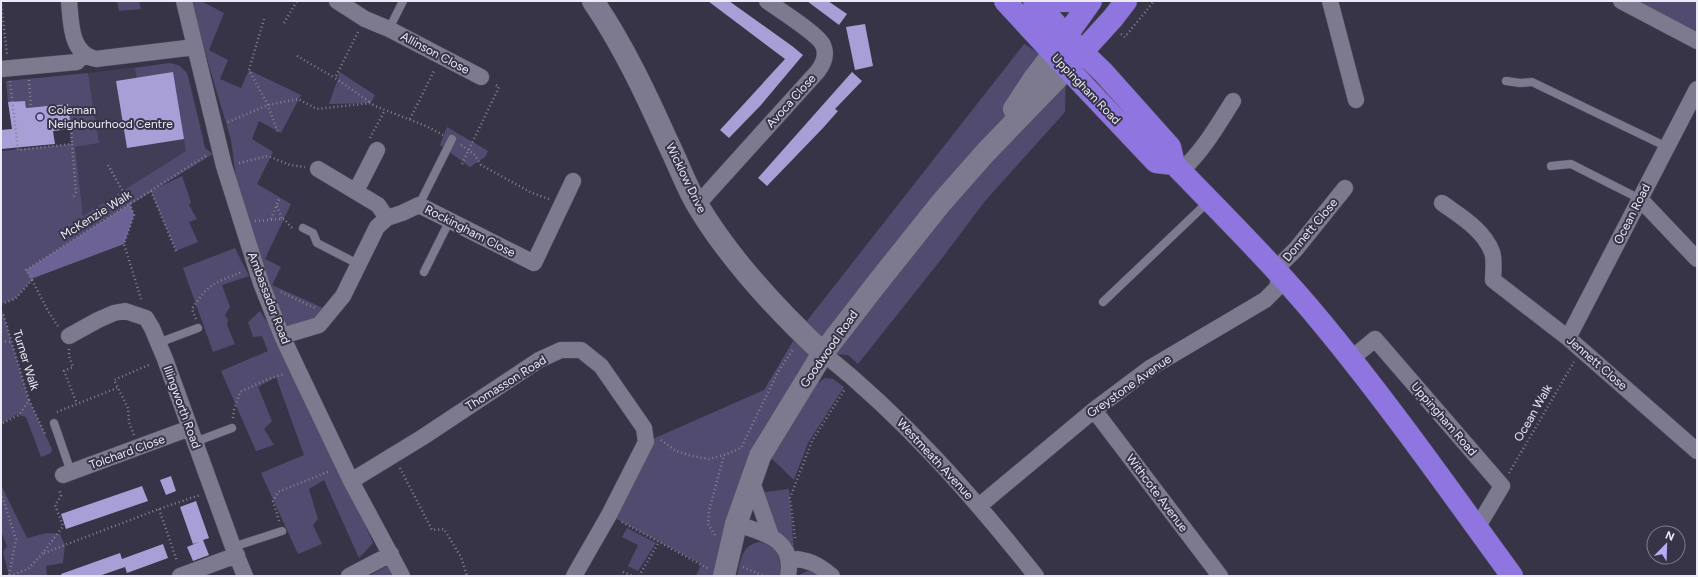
<svg xmlns="http://www.w3.org/2000/svg" width="1698" height="577" font-family="Figtree,sans-serif">
  <rect width="100%" height="100%" fill="#373447"/>
  <path fill="#413d57" d="M170,63L180,66L189,78L204,140L83,216L75,147L99,143L88,73Z"/>
  <path fill="#524b70" d="M117,1H139L141,9L119,11Z
    M190,1H201L224,13L209,50L228,60L220,79L241,88L249,70L301,95L281,133L259,121L252,139L273,152L257,184L291,204L265,259L281,267L272,285L330,311L282,336L261,283L249,276L222,285L230,307L225,315L228,320L227,325L235,344L213,352L183,268L235,248L249,276L255,267L242,221L231,140Z
    M1620,1H1697V41Z
    M1024,44L1066,70L1065,112L985,201L943,257L858,364L848,355L823,353L758,451L720,576H696L701,564L609,515L646,442L764,390L799,331Z
    M170,63L180,66L187,73L205,148L213,154L159,187L182,176L191,202L189,205L197,219L189,222L198,242L176,251L151,192L26,270L32,280L15,299L1,304V151L71,144L68,104L26,108L25,101L8,102L6,81L88,73L99,143L75,147L83,216L186,151L184,139L137,78L135,68Z
    M338,71L375,95L371,103L329,104L339,76Z
    M447,127L488,151L485,157L470,167L440,145Z
    M260,311L298,370L373,543L359,558L324,480L309,489L318,519L313,525L322,544L298,554L261,473L304,455L276,377L258,387L272,421L264,429L274,445L256,451L221,371L268,351L262,336L253,337L248,322Z
    M1,312L3,313L29,400L52,449L51,453L41,457L26,417L17,414L1,424Z
    M825,378L833,379L844,387L808,443L794,480L769,456L815,385Z
    M1,485L27,538L47,533L60,534L65,545L63,563L46,566L47,576H9L3,552L7,546L1,531Z
    M789,489L794,553L769,521L757,493Z
    M627,528L656,543L638,571L628,566L638,545L622,537Z
    M759,542C777,545 782,558 780,576H737C741,561 741,545 759,542Z
    M395,562L402,576H369Z
    M818,566L828,576H799V575Z"/>
  <path fill="#6c6296" d="M130,204L134,215L124,244L31,279L26,270Z"/>
  <path fill="#a99fd7" d="M708,1H729L792,46L803,55L761,105L729,138L720,130L785,59Z
    M807,1H828L847,14L839,25Z
    M865,24L873,66L855,70L846,27Z
    M173,72L184,139L127,148L116,81Z
    M852,72L862,81L835,109L838,111L823,128L767,186L758,178Z
    M25,101L26,108L68,104L71,129L53,131L55,144L1,149V130L12,129L8,102Z
    M171,476L176,491L166,495L160,480Z
    M142,486L148,501L66,529L61,514Z
    M196,501L209,538L203,540L209,555L193,561L187,547L199,542L193,544L180,507Z
    M163,544L168,558L127,573L125,567L99,576H62L61,574L120,553L122,559Z"/>
  <g fill="none" stroke-linecap="round" stroke-linejoin="round">
    <g stroke="#545261" stroke-width="9">
      <path id="lane" d="M389,29L403,1
        M1506,81L1520,83L1532,82L1667,147
        M1551,166L1571,164L1640,199
        M419,205L452,139
        M303,228L313,233L317,243L321,245L358,264
        M424,272L450,220
        M1103,302L1209,201
        M158,343L198,328
        M54,423L71,472
        M195,442L232,428
        M233,547L282,531"/>
    </g>
    <g stroke="#545261" stroke-width="17">
      <path id="street" d="M69,1C71,22 70,54 96,59L195,47
        M184,1L224,166L261,283L282,336L298,370L351,481L402,576
        M337,1L365,19L389,29L481,77
        M1330,1L1356,100
        M1621,1L1697,41
        M1,69L77,62L83,54
        M318,169L378,205L387,218
        M1181,171C1203,151 1217,126 1233,101
        M356,191L377,150
        M1640,199L1697,259
        M1442,203C1460,216 1484,230 1492,252C1495,260 1493,272 1493,280L1568,338L1697,451
        M697,205L818,71C824,63 827,54 823,45C818,34 778,9 767,1
        M69,336L98,320L114,313L125,311L146,318L152,328L165,359L233,547L245,576
        M282,336L319,325L343,296L377,227L387,218L402,213L419,205L534,263L573,181
        M1568,338L1697,89
        M823,353C905,419 971,494 1036,576
        M1351,359L1375,339L1502,486L1477,528
        M1094,410L1220,576
        M63,475L190,428
        M751,479L771,536
        M351,481L423,437L539,360L561,350H581L601,366L644,428L646,442L609,515L574,576
        M979,506L1094,410L1150,368L1265,300L1277,288L1282,263L1296,249L1345,188
        M736,524C764,533 795,539 788,576
        M789,559C807,558 819,565 832,576
        M180,576L237,555
        M349,576L391,554"/>
    </g>
    <g stroke="#545261" stroke-width="23">
      <path id="secondary" d="M593,1C623,45 646,94 668,143C678,163 686,186 698,206C731,261 776,309 823,353
        M1014,109L1033,80L1065,38
        M724,576L736,524L760,456L823,353L878,282L941,203L986,152L1067,68"/>
    </g>
    <g stroke="#545261" stroke-width="23">
      <path id="highway" d="M1005,1L1053,53L1156,162L1174,164
        M1034,1L1082,52L1103,72L1170,147L1174,164C1224,216 1276,267 1322,323C1389,404 1450,491 1512,576
        M1060,1H1071
        M1066,36L1091,1
        M1072,63L1113,18L1126,1"/>
    </g>
    <path stroke="#848191" stroke-width="2.5" stroke-dasharray="1 3" stroke-linecap="butt" d="M1,1L7,55
      M264,19L249,70L268,105L278,132
      M284,23L297,1
      M358,32L335,78L371,103
      M1121,34L1125,37L1154,1
      M297,56L335,78
      M29,80L31,108
      M10,81L18,150L72,144L76,192L73,198
      M410,119L435,69
      M228,122L268,105L298,99L317,109L371,103L375,106L426,126L443,135
      M71,129L72,144
      M370,138L385,110
      M461,145L474,154L481,165L532,193L549,199
      M239,163L268,156L290,165L305,167
      M462,164L499,87L494,84
      M108,165L130,204L134,215L124,244L142,302
      M151,191L176,251
      M277,206L282,219
      M271,219L280,197
      M255,221L284,219L292,228
      M32,280L48,311L58,326
      M281,292L315,308
      M1,304L15,299L32,280L26,270L207,155
      M1,312L3,313L29,400L19,415L1,424
      M196,319L192,309C209,283 214,283 242,272
      M1,341L11,342
      M69,349V356L73,367L64,371L77,404
      M29,400L45,434
      M57,412L117,388
      M233,418L234,410L240,392L268,379L284,374
      M134,435L129,422L128,408L114,380L151,364
      M661,440L676,451L692,456L709,459L724,455L741,448L778,372L794,348
      M400,468L432,530L444,529L461,557L467,576
      M1509,473L1574,362
      M1,493L16,539L9,576
      M159,509L177,561
      M279,521L273,501L278,492L330,471
      M622,522L709,569
      M715,535L708,524L709,511L724,455
      M795,538L790,498L812,441L845,389
      M44,553L159,509L200,495
      M743,567L764,576
      M623,572L633,576
      M10,576L28,569L43,553L63,526L55,505L61,496L59,489
      M639,576L659,542"/>
    <use href="#lane" stroke="#7d7a8f" stroke-width="8"/>
    <use href="#street" stroke="#7d7a8f" stroke-width="16"/>
    <use href="#secondary" stroke="#7d7a8f" stroke-width="22"/>
    <use href="#highway" stroke="#8e75e0" stroke-width="22"/>
  </g>
  <circle fill="#b9abf7" stroke="#373447" stroke-width="1.5" cx="40" cy="117" r="4"/>
  <g text-anchor="middle" dominant-baseline="central" stroke-width="4" stroke-linejoin="round" paint-order="stroke">
    <g font-size="12" fill="#ebeaf6" stroke="#373447">
      <text transform="translate(435 53) rotate(28)">Allinson Close</text>
      <text transform="translate(1086 89) rotate(46)">Uppingham Road</text>
      <text transform="translate(791 101) rotate(-48)">Avoca Close</text>
      <text transform="translate(686 178) rotate(64)">Wicklow Drive</text>
      <text transform="translate(1632 214) rotate(-63)">Ocean Road</text>
      <text transform="translate(96 215) rotate(-32)">McKenzie Walk</text>
      <text transform="translate(1310 230) rotate(-50)">Donnett Close</text>
      <text transform="translate(470 231) rotate(27)">Rockingham Close</text>
      <text transform="translate(269 298) rotate(69)">Ambassador Road</text>
      <text transform="translate(829 349) rotate(-55)">Goodwood Road</text>
      <text transform="translate(26 360) rotate(73)">Turner Walk</text>
      <text transform="translate(1597 363) rotate(41)">Jennett Close</text>
      <text transform="translate(506 383) rotate(-32)">Thomasson Road</text>
      <text transform="translate(1129 386) rotate(-35)">Greystone Avenue</text>
      <text transform="translate(182 407) rotate(70)">Illingworth Road</text>
      <text transform="translate(1533 413) rotate(-60)">Ocean Walk</text>
      <text transform="translate(1444 419) rotate(49)">Uppingham Road</text>
      <text transform="translate(127 452) rotate(-20)">Tolchard Close</text>
      <text transform="translate(935 459) rotate(47)">Westmeath Avenue</text>
      <text transform="translate(1157 493) rotate(53)">Withcote Avenue</text>
    </g>
    <g font-size="12" fill="#ebeaf6" stroke="#373447" text-anchor="start">
      <text x="48" y="110">Coleman<tspan x="48" dy="14">Neighbourhood Centre</tspan></text>
    </g>
  </g>
  <rect width="1698" height="577" fill="none" stroke="#ebeaf6" stroke-width="4"/>
  <g transform="translate(1666 545) rotate(23)"><circle r="19" fill="#373447" stroke="#7f7d8d"/>
  <path d="M0-3L7 15L0 10L-7 15Z" fill="#b9abf7"/>
  <text y="-6" font-size="11" font-weight="bold" text-anchor="middle" fill="#ebeaf6">N</text>
  </g>
</svg>
